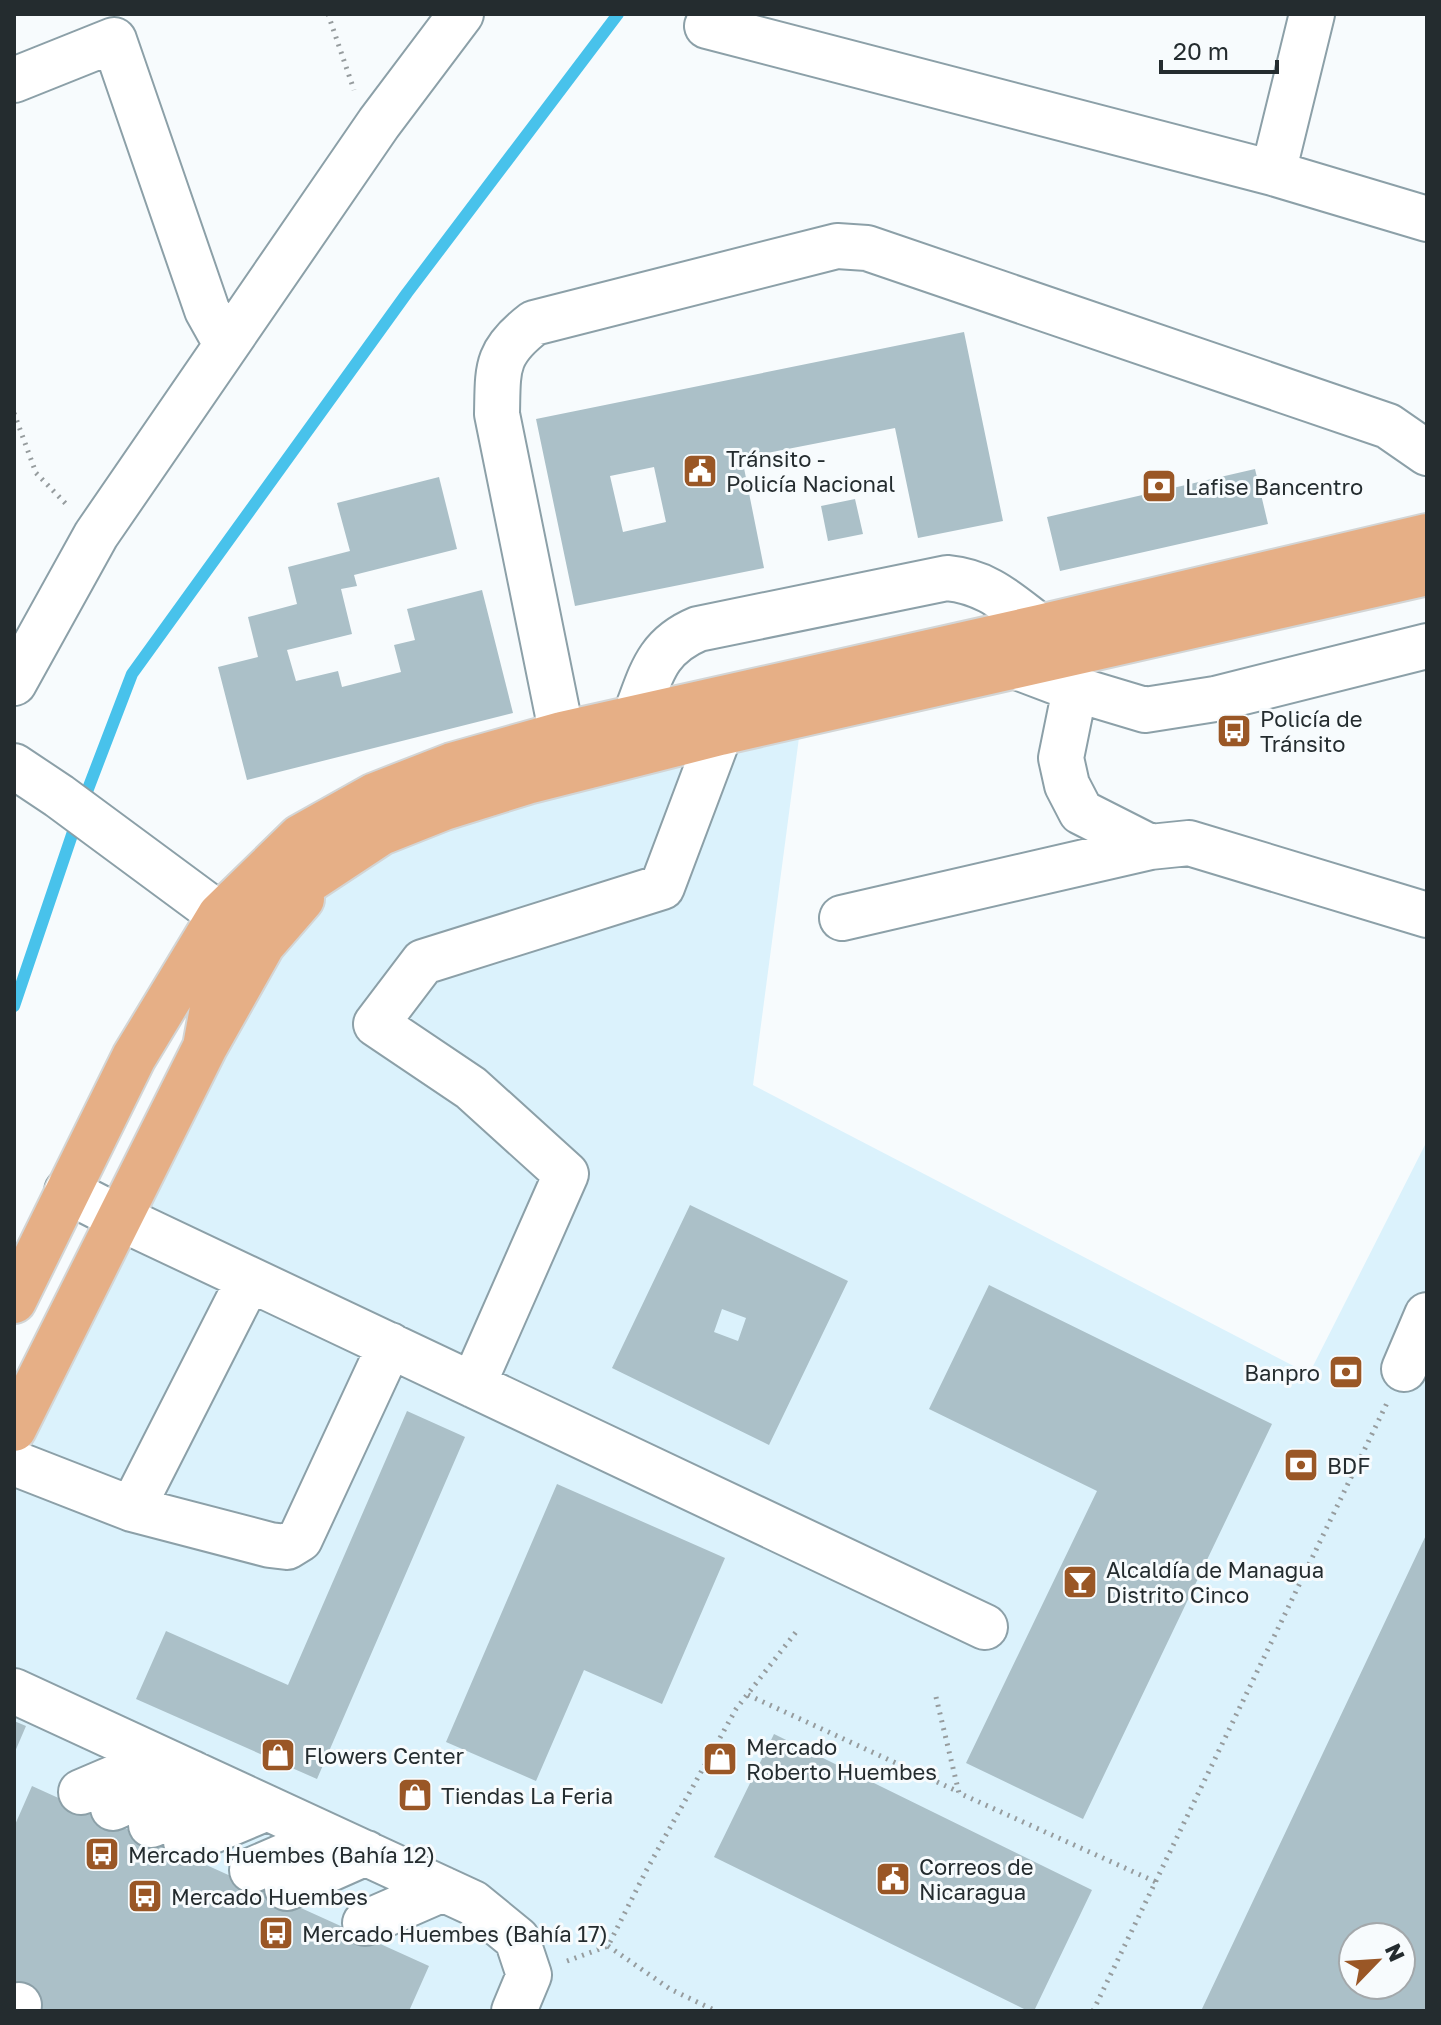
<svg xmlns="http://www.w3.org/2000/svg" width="1441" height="2025" font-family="'Golos Text',sans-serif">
  <rect width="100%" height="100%" fill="#f7fbfd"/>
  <path fill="#dbf2fc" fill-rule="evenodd" d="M802,715L753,1085L1309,1374L1427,1141V2011H14V1429L263,944L381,833ZM1353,1937H1401V1985H1353Z"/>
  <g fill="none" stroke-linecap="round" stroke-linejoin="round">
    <path stroke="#48c2eb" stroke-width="12" d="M83,802L132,674L407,293L618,14
      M14,1006L77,820"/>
  </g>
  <path fill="#abc0c8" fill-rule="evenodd" d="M964,332L1003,521L918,538L895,428L742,458L764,568L575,606L536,419ZM654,467L666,522L623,532L610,476Z
    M1255,469L1268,524L1060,571L1047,517Z
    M439,477L457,549L354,575L357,586L341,589L352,634L287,650L296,681L338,671L342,687L401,672L394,645L415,640L407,609L482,590L513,713L247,780L218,667L258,657L248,617L297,604L288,567L350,551L337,503Z
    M855,499L863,534L828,541L821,506Z
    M690,1205L848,1281L769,1445L612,1368ZM722,1309L746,1318L738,1341L714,1332Z
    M989,1285L1272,1424L1083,1819L966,1763L1097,1491L929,1409Z
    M407,1411L465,1437L317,1779L136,1699L166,1631L288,1685Z
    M557,1484L725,1558L662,1704L584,1670L536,1781L446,1742Z
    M1427,1533V2011H1201ZM1353,1937H1401V1985H1353Z
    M14,1721L26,1726L14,1754Z
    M774,1734L1092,1890L1034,2011H1028L714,1857Z
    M32,1786L429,1966L409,2011H45L14,1997V1827Z"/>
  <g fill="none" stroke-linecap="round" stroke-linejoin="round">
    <g stroke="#8ca0a8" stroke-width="48">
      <path id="minor" d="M707,26L1273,173L1427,219
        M14,80L114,40L207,310L226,344
        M1273,173L1312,14
        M1017,667L1075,689L1145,710L1215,699L1427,646
        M14,683L96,535L379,123L461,14
        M1075,689L1061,758L1067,785L1081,812L1150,847
        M635,716C651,676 655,647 698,629L947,578C988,582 1008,603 1040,627
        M14,766L59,796L220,915
        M569,770L497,414C498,368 495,353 534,323L837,246L867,248L1388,426L1427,453
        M842,918L1150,847L1189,843L1427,915
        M67,1191L118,1217L985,1627
        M1404,1369L1427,1315
        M473,1385L566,1174L471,1088L376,1024L423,962L662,887L720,733L717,702
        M14,1463L132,1509L270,1545L287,1547L300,1539L390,1345
        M132,1509L249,1279
        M14,1691L473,1903L517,1939L529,1975L514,2011
        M81,1792L142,1766
        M113,1808L192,1773
        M151,1825L220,1795
        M186,1842L267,1808
        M252,1870L324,1839
        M287,1888L366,1853
        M365,1923L443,1889
        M14,2008L19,2005"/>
    </g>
    <g stroke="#d3d5d5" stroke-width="48">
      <path id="major" d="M205,1047L219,970L220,915C237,918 250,915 266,909L381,833L444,808L527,782L720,733L1427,573
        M14,1301L134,1057L220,915L300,837L375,795L452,765L562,734L1040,627L1427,536
        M14,1429L205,1047L263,944L302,899"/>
    </g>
    <path stroke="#969c9e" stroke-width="5" stroke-dasharray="2 6" stroke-linecap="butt" d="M328,14L354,90
      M14,413L36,473L67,505
      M748,1695L959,1792
      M936,1697L959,1793L1156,1882
      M608,1946L670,1989L716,2011
      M567,1961L608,1946L646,1871L736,1709L796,1632
      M1093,2011L1387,1403"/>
    <use href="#minor" stroke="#fff" stroke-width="44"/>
    <use href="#major" stroke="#e6af86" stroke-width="44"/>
  </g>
  <defs>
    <g id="civic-square" transform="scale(1.8)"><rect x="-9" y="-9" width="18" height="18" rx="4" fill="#9a5726" stroke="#f7fbfd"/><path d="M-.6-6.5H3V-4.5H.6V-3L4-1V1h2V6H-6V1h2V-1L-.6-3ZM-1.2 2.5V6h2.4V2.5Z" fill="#fff"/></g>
    <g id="bank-square" transform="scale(1.8)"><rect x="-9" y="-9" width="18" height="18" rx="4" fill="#9a5726" stroke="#f7fbfd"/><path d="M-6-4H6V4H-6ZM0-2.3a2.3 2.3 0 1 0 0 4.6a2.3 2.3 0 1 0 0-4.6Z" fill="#fff"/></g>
    <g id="bus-square" transform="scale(1.8)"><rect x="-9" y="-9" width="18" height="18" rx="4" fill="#9a5726" stroke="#f7fbfd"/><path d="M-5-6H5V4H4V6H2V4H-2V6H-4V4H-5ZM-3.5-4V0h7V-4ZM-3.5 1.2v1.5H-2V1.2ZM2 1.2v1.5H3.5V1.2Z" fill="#fff"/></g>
    <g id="bar-square" transform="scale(1.8)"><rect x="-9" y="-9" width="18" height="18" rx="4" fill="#9a5726" stroke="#f7fbfd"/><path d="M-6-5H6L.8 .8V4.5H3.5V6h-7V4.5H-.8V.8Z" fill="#fff"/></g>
    <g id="shop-square" transform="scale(1.8)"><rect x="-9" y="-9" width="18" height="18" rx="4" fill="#9a5726" stroke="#f7fbfd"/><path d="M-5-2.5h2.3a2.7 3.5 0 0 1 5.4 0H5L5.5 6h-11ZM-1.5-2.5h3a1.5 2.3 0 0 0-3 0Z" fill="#fff"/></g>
  </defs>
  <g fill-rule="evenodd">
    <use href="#civic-square" x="700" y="471"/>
    <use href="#bank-square" x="1159" y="486"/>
    <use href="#bus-square" x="1234" y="731"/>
    <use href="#bank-square" x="1346" y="1372"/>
    <use href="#bank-square" x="1301" y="1465"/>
    <use href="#bar-square" x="1080" y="1582"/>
    <use href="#shop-square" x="278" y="1755"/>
    <use href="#shop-square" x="720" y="1759"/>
    <use href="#shop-square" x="415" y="1795"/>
    <use href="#bus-square" x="102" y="1854"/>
    <use href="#civic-square" x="893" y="1879"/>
    <use href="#bus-square" x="145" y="1896"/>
    <use href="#bus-square" x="276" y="1933"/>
  </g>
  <g text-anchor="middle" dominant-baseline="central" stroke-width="6" stroke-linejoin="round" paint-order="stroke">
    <g font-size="22" fill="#242c2f" stroke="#f7fbfd" text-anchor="start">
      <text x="726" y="458">Tránsito -<tspan x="726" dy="25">Policía Nacional</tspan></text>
      <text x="1185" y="486">Lafise Bancentro</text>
      <text x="1260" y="718">Policía de<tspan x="1260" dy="25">Tránsito</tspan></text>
      <text x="1320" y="1372" text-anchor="end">Banpro</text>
      <text x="1327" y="1465">BDF</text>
      <text x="1106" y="1569">Alcaldía de Managua<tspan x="1106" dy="25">Distrito Cinco</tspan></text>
      <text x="746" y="1746">Mercado<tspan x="746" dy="25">Roberto Huembes</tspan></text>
      <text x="304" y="1755">Flowers Center</text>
      <text x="441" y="1795">Tiendas La Feria</text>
      <text x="128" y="1854">Mercado Huembes (Bahía 12)</text>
      <text x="919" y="1866">Correos de<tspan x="919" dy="25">Nicaragua</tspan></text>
      <text x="171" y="1896">Mercado Huembes</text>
      <text x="302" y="1933">Mercado Huembes (Bahía 17)</text>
    </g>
  </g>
  <rect width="1441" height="2025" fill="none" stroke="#242c2f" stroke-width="32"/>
  <g transform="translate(1377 1961) rotate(65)"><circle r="38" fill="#f7fbfd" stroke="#a3a8ab" stroke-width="2"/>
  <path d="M0-6L14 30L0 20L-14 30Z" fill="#9a5726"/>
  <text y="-12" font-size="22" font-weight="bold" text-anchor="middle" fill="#242c2f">N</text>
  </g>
  <path d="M1161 60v12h116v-12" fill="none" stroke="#242c2f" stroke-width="4"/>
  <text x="1173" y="60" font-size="24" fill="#242c2f" stroke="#f7fbfd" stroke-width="6" paint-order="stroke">20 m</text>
</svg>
